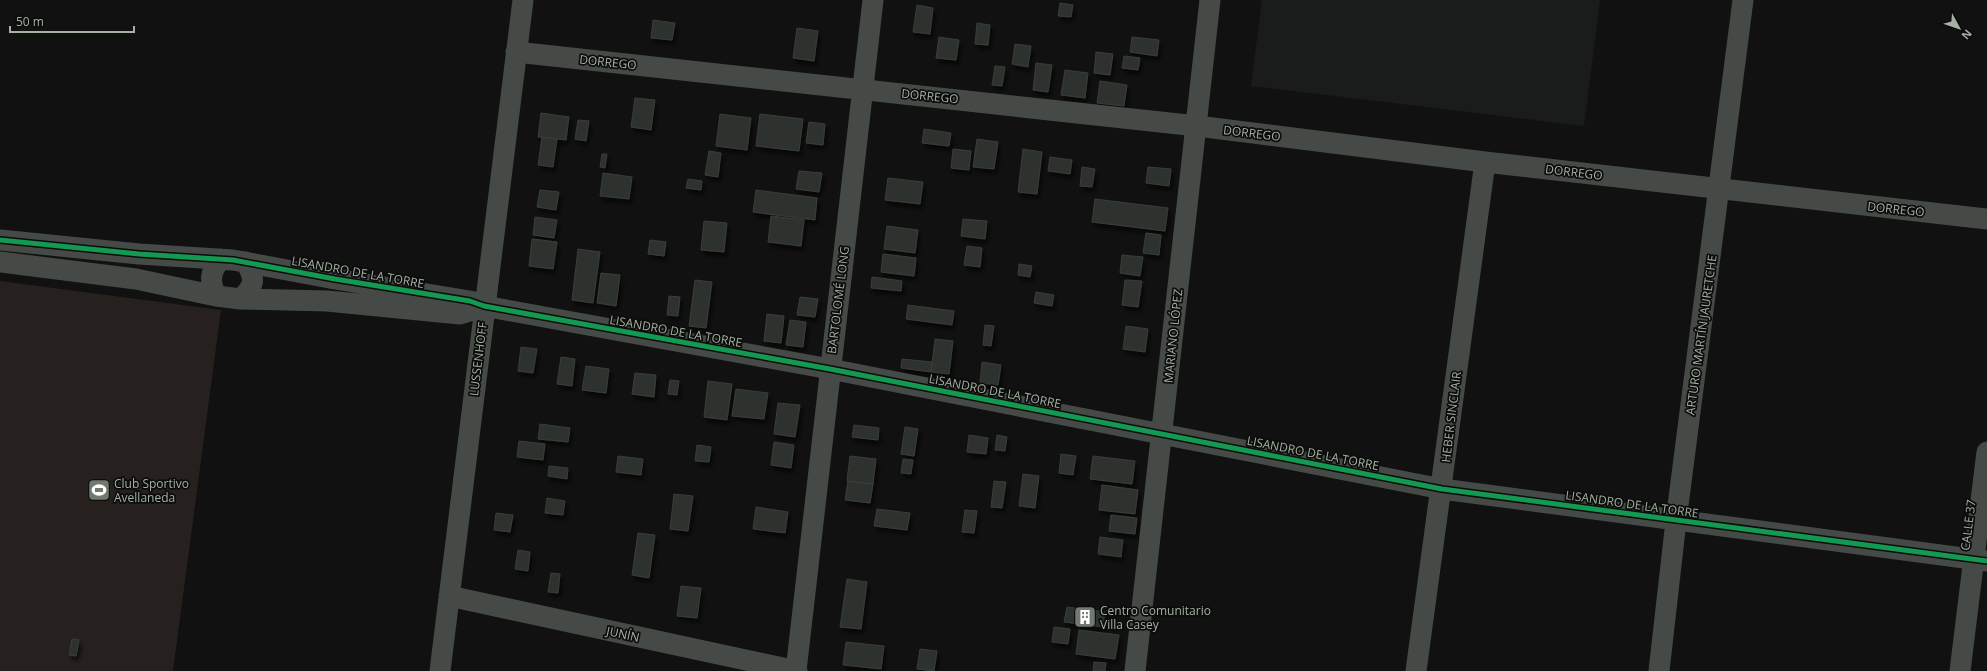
<svg xmlns="http://www.w3.org/2000/svg" width="1987" height="671" font-family="'Open Sans',sans-serif">
  <defs>
    <filter id="shadow"><feDropShadow dx="2.5" dy="4.5" stdDeviation="2" flood-color="#0009"/></filter>
  </defs>
  <rect width="100%" height="100%" fill="#101110"/>
  <path fill="#1a1c1b" d="M1262,0H1600L1584,126L1251,86Z"/>
  <path fill="#26211f" d="M0,281L221,310L173,671H0Z"/>
  <path fill="#2f312f" stroke="#3a3d39" filter="url(#shadow)" d="M1060,3L1073,5L1071,17L1058,16Z
    M917,5L933,8L930,34L913,32Z
    M653,20L675,23L672,40L651,38Z
    M977,23L990,25L988,45L975,44Z
    M797,28L818,31L814,61L793,58Z
    M939,37L959,40L956,60L936,58Z
    M1132,37L1159,40L1157,56L1130,52Z
    M1015,44L1031,46L1028,67L1012,64Z
    M1096,52L1113,54L1110,75L1094,73Z
    M1124,56L1140,58L1138,70L1122,68Z
    M1036,63L1052,65L1048,92L1033,90Z
    M995,66L1005,67L1002,86L992,85Z
    M1065,70L1088,73L1085,98L1061,95Z
    M1100,81L1127,85L1124,106L1097,103Z
    M635,98L655,100L651,130L631,127Z
    M541,113L569,117L566,140L538,137Z
    M720,114L751,118L747,150L716,146Z
    M760,114L803,119L799,151L756,146Z
    M578,120L589,121L586,141L575,139Z
    M809,122L825,124L823,145L806,143Z
    M924,129L951,133L949,146L922,143Z
    M542,137L557,139L553,167L538,165Z
    M977,139L998,142L994,169L973,167Z
    M953,149L971,151L969,170L951,168Z
    M1023,149L1042,152L1037,194L1018,192Z
    M709,151L721,153L718,177L705,175Z
    M602,154H607L605,168L600,167Z
    M1050,157L1072,160L1070,174L1048,171Z
    M1082,167L1095,169L1092,187L1080,186Z
    M1148,167L1171,169L1169,186L1146,183Z
    M799,171L822,173L819,192L796,189Z
    M603,173L632,177L629,199L600,196Z
    M888,178L923,182L920,204L885,200Z
    M688,179L702,181L701,190L686,188Z
    M540,190L559,192L556,210L537,207Z
    M756,190L817,198L815,220L753,212Z
    M1095,199L1168,208L1165,231L1092,222Z
    M771,216L804,220L801,246L768,242Z
    M535,217L557,220L554,238L533,235Z
    M963,219L987,221L985,239L961,236Z
    M704,221L727,223L724,252L701,250Z
    M887,226L918,230L915,253L884,249Z
    M1146,233L1161,235L1159,255L1143,253Z
    M532,239L557,242L553,269L529,266Z
    M650,240L666,242L664,256L648,254Z
    M967,246L982,248L980,267L964,265Z
    M578,249L600,252L593,303L572,300Z
    M883,254L916,258L914,276L881,272Z
    M1122,255L1143,257L1140,276L1120,273Z
    M1019,264L1032,266L1030,277L1018,275Z
    M601,273L620,275L616,306L597,303Z
    M872,277L902,281L901,291L871,288Z
    M695,280L712,282L706,328L689,326Z
    M1125,280L1142,281L1138,307L1122,305Z
    M1036,292L1054,295L1052,306L1034,303Z
    M669,296L680,297L678,316L667,315Z
    M800,297L818,299L815,317L797,315Z
    M908,305L954,311L952,325L906,319Z
    M767,314L784,316L781,343L764,341Z
    M790,320L806,322L803,347L786,345Z
    M985,325L994,326L991,346L983,345Z
    M1126,326L1148,329L1145,352L1123,349Z
    M935,339L953,341L949,374L931,372Z
    M521,347L537,349L533,373L518,371Z
    M561,357L575,359L572,386L557,384Z
    M902,359L932,362L931,372L901,368Z
    M982,362L1001,365L998,385L980,383Z
    M586,366L609,369L606,393L582,390Z
    M635,373L656,375L654,397L632,394Z
    M670,380L679,381L677,395L668,394Z
    M708,381L732,384L727,420L704,417Z
    M736,389L768,393L764,419L732,416Z
    M778,403L800,405L795,437L774,434Z
    M540,424L570,428L568,442L538,439Z
    M854,425L879,428L878,440L852,437Z
    M905,427L918,429L914,456L901,454Z
    M969,435L988,438L986,454L967,452Z
    M997,435L1007,437L1005,451L995,450Z
    M519,441L545,444L543,460L517,457Z
    M774,442L794,445L791,468L771,465Z
    M697,445L711,447L709,462L695,461Z
    M1061,454L1076,456L1073,475L1059,473Z
    M618,456L643,459L641,475L616,472Z
    M850,456L876,459L873,484L847,481Z
    M1093,456L1135,461L1132,484L1090,479Z
    M903,459L913,460L911,474L901,473Z
    M549,466L568,468L567,479L548,476Z
    M1023,474L1039,476L1035,508L1019,506Z
    M848,481L873,484L870,503L845,500Z
    M994,481L1006,482L1002,508L991,507Z
    M1102,485L1138,490L1135,514L1099,510Z
    M674,494L693,496L688,531L670,529Z
    M547,498L565,501L563,515L545,513Z
    M756,507L788,512L785,533L753,529Z
    M877,509L910,513L907,530L874,526Z
    M965,510L977,511L974,533L962,532Z
    M496,513L513,515L510,532L494,530Z
    M1111,515L1137,518L1135,534L1109,531Z
    M638,533L655,535L649,578L632,575Z
    M1100,537L1123,540L1121,557L1098,554Z
    M518,550L530,552L528,571L515,569Z
    M551,573L560,574L558,593L548,592Z
    M847,579L867,582L861,629L840,627Z
    M681,586L701,588L697,618L677,616Z
    M1067,607L1105,612L1103,627L1064,622Z
    M1054,627L1070,629L1068,644L1052,642Z
    M1079,630L1119,635L1115,659L1076,654Z
    M72,639L79,640L76,656L69,655Z
    M846,642L884,646L881,669L843,665Z
    M920,649L937,651L934,671L917,669Z
    M1094,662L1106,663L1105,671H1093Z"/>
  <g fill="none" stroke-linecap="round" stroke-linejoin="round">
    <path stroke="#464a46" stroke-width="21" d="M516,52L1197,126L1485,162L1987,219
      M0,240L139,254L233,260L335,279L470,301L484,306L830,369L1442,489L1987,561
      M0,262L136,279L216,296L241,299L327,301L460,314L482,307
      M216,296C209,281 210,271 221,259
      M241,299C256,284 255,279 246,262
      M449,596L797,671
      M440,671L523,0
      M796,671L873,0
      M1135,671L1210,0
      M1416,671L1485,162
      M1659,671L1676,521L1743,0
      M1960,671L1987,452"/>
    <g stroke="#0b0c0b" stroke-width="8">
      <path id="cycleway" d="M0,240L139,254L233,260L335,279L470,301L484,306L830,369L1442,489L1987,561"/>
    </g>
    <use href="#cycleway" stroke="#139951" stroke-width="5"/>
  </g>
  <defs>
    <g id="stadium-square" transform="scale(1.15)"><rect x="-9" y="-9" width="18" height="18" rx="4" fill="#707a6f" stroke="#0b0c0b"/><path d="M0-5a6.5 5 0 1 0 0 10a6.5 5 0 1 0 0-10ZM-3.5-1.8h7v3.6h-7Z" fill="#fff"/></g>
    <g id="building-square" transform="scale(1.15)"><rect x="-9" y="-9" width="18" height="18" rx="4" fill="#707a6f" stroke="#0b0c0b"/><path d="M-4-6H4V6H1V3H-1V6H-4ZM-2.5-4.3h1.7v1.8h-1.7ZM.8-4.3h1.7v1.8H.8ZM-2.5-1h1.7V.8h-1.7ZM.8-1h1.7V.8H.8Z" fill="#fff"/></g>
  </defs>
  <g fill-rule="evenodd">
    <use href="#stadium-square" x="99" y="490"/>
    <use href="#building-square" x="1085" y="617"/>
  </g>
  <g text-anchor="middle" dominant-baseline="central" stroke-width="3.5" stroke-linejoin="round" paint-order="stroke">
    <g font-size="12" fill="#a4b2a2" stroke="#0b0c0b">
      <text transform="translate(608 62) rotate(6)">DORREGO</text>
      <text transform="translate(930 96) rotate(6)">DORREGO</text>
      <text transform="translate(1252 133) rotate(7)">DORREGO</text>
      <text transform="translate(1574 172) rotate(7)">DORREGO</text>
      <text transform="translate(1896 209) rotate(6)">DORREGO</text>
      <text transform="translate(358 272) rotate(10)">LISANDRO DE LA TORRE</text>
      <text transform="translate(838 300) rotate(-83)">BARTOLOMÉ LONG</text>
      <text transform="translate(676 331) rotate(10)">LISANDRO DE LA TORRE</text>
      <text transform="translate(1701 335) rotate(-82)">ARTURO MARTÍN JAURETCHE</text>
      <text transform="translate(1173 336) rotate(-84)">MARIANO LÓPEZ</text>
      <text transform="translate(478 359) rotate(-83)">LUSSENHOFF</text>
      <text transform="translate(995 391) rotate(11)">LISANDRO DE LA TORRE</text>
      <text transform="translate(1451 417) rotate(-83)">HEBER SINCLAIR</text>
      <text transform="translate(1313 453) rotate(11)">LISANDRO DE LA TORRE</text>
      <text transform="translate(1632 504) rotate(8)">LISANDRO DE LA TORRE</text>
      <text transform="translate(1968 525) rotate(-83)">CALLE 37</text>
      <text transform="translate(623 634) rotate(12)">JUNÍN</text>
    </g>
    <g font-size="12" fill="#a4b2a2" stroke="#0b0c0b" text-anchor="start">
      <text x="114" y="483">Club Sportivo<tspan x="114" dy="14">Avellaneda</tspan></text>
      <text x="1100" y="610">Centro Comunitario<tspan x="1100" dy="14">Villa Casey</tspan></text>
    </g>
  </g>
  <g transform="translate(1959 28) rotate(130)" stroke="#0b0c0b" stroke-width="3" paint-order="stroke">
  <path d="M0-3L7 15L0 10L-7 15Z" fill="#a4b2a2"/>
  <text y="-6" font-size="11" font-weight="bold" text-anchor="middle" fill="#a4b2a2">N</text>
  </g>
  <path d="M10 26v6h124v-6" fill="none" stroke="#a4b2a2" stroke-width="2"/>
  <text x="16" y="26" font-size="12" fill="#a4b2a2" stroke="#0b0c0b" stroke-width="3" paint-order="stroke">50 m</text>
</svg>
